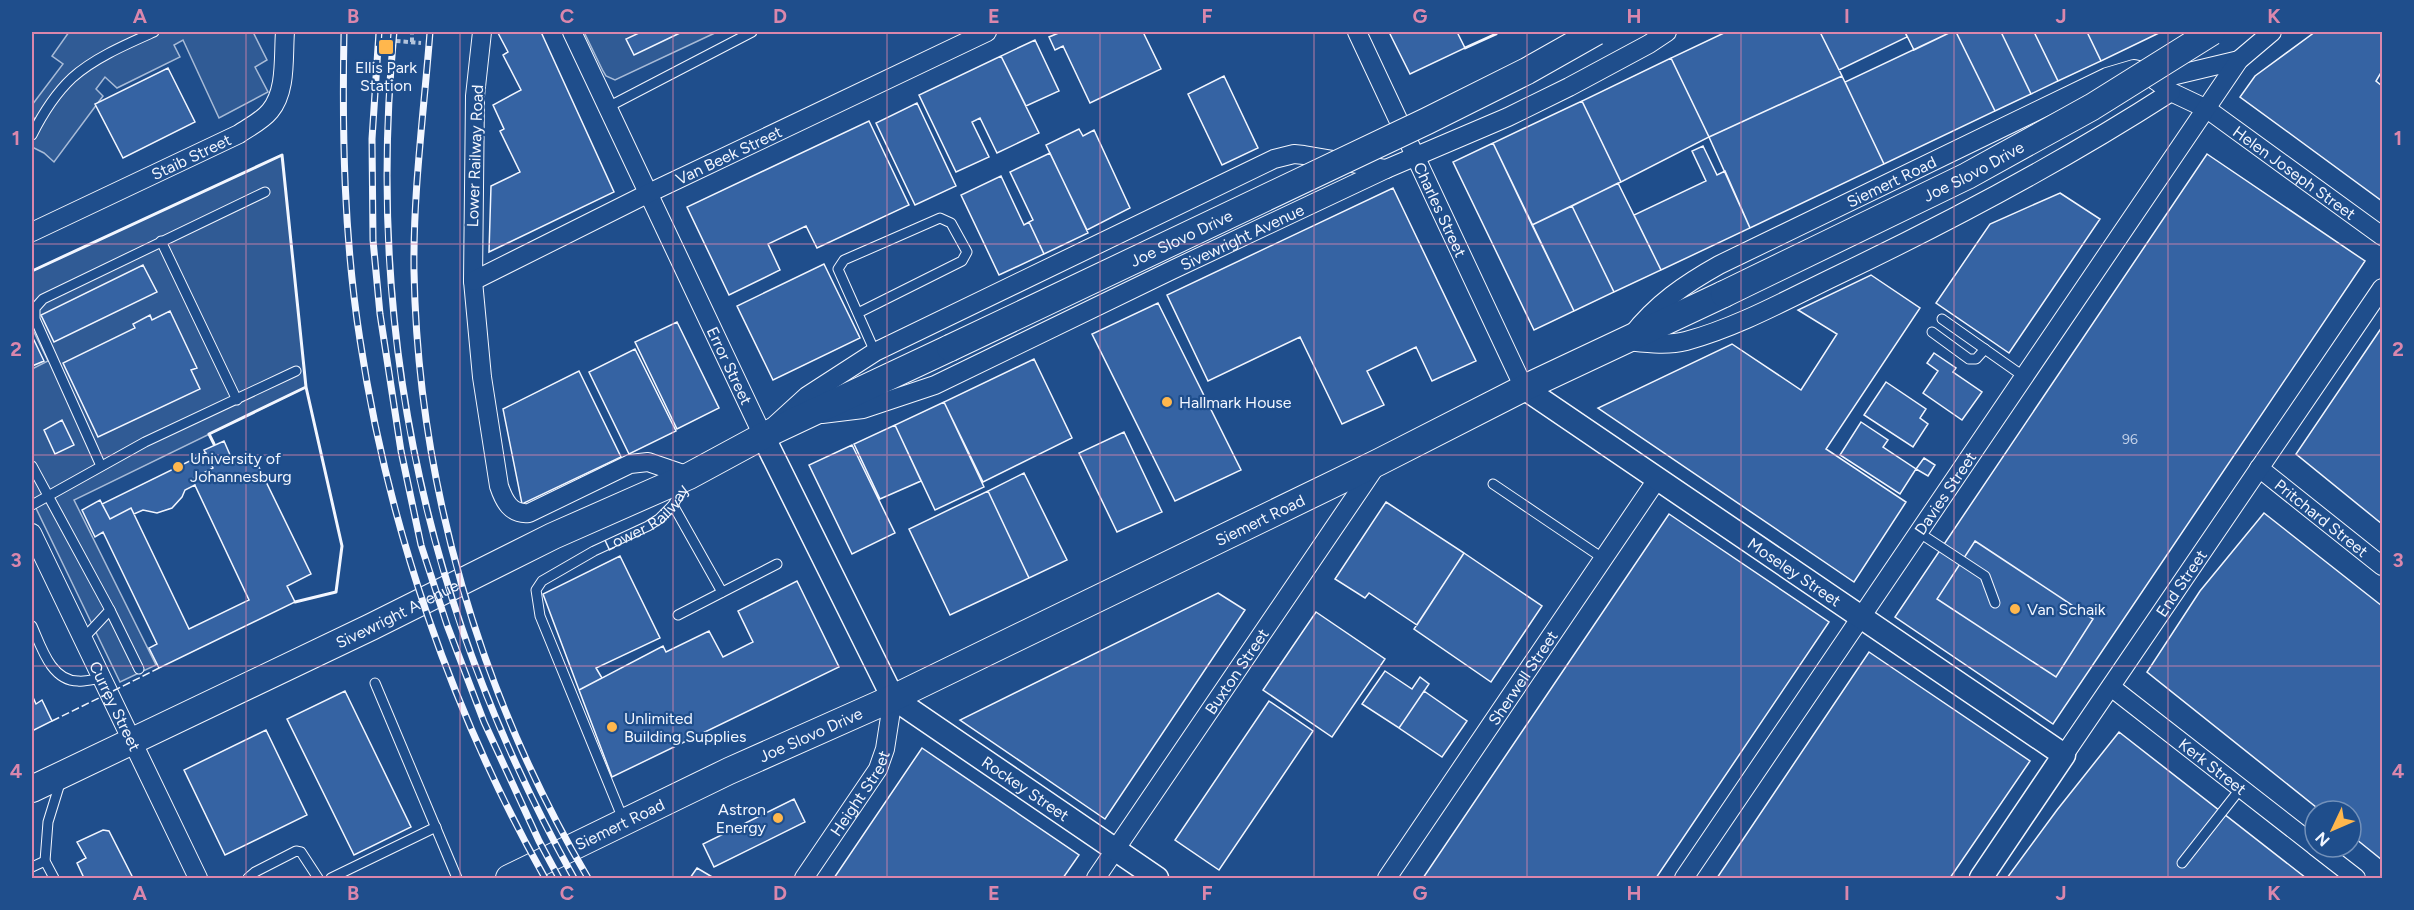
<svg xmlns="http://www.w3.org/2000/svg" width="2414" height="910" font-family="Figtree,sans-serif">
  <rect width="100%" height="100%" fill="#1f4e8c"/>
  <path fill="#305b95" stroke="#a8bbd7" stroke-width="1.5" d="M69,32H253L267,60L255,67L268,92L219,118L183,40L174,45L180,57L117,88L105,77L96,89L103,96L54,162L44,153L32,147V127L37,121L32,116V105L63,64L52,56Z
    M584,32H717L615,80L606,76L603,71Z
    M282,155L306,387L74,500L156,665L120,682L32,500V369L48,361L32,328V271Z"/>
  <path fill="#3563a3" stroke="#f2f6ff" stroke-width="1.5" d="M501,32H541L614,192L489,252L491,186L520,172L500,131L504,129L493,105L521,90L503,55L508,52L498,33Z
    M641,32H682L634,55L626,39Z
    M1061,32H1143L1161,69L1090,103L1063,46L1055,50L1049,37Z
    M1389,32H1457L1465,48L1410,74Z
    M1726,32H1820L1842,76L1709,137L1671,58Z
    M1820,32H1905L1907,37L1839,70Z
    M1905,32H1951L1914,50Z
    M1951,32H1956L1995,111L1884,164L1845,82Z
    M1956,32H2001L2031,94L1995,111Z
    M2001,32H2034L2058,81L2031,94Z
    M2034,32H2087L2101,61L2058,81Z
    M2087,32H2161L2101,61Z
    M2315,32H2382V71L2376,81L2382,86V201L2240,97L2255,76Z
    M1035,40L1059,91L1026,106L1001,56Z
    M1001,56L1039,133L997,153L980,118L972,122L989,157L956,172L919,95Z
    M1671,58L1709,137L1621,182L1582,101Z
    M168,68L195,122L123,158L95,104Z
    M1224,76L1258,148L1222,165L1188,94Z
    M1842,76L1884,164L1750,228L1709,137Z
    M1582,101L1621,182L1532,225L1493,143Z
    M917,103L956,186L915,205L876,123Z
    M869,121L909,205L817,248L806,226L768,244L780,270L729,295L687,207Z
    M1079,129L1083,136L1094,130L1130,208L1087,230L1046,145Z
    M1493,143L1574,311L1534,330L1453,162Z
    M1703,146L1717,175L1725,171L1750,228L1661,270L1634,215L1706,181L1692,151Z
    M1050,153L1088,233L1044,254L1029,222L1033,220L1010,172Z
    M2207,154L2365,261L2053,724L1895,617Z
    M1001,176L1024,225L1029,222L1044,254L999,275L961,195Z
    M1618,183L1661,270L1614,292L1572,206Z
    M1393,188L1476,361L1432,381L1416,347L1367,371L1384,405L1342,424L1300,337L1208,381L1167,295Z
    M2060,193L2100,219L2009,353L1936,303L1990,224Z
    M1572,206L1614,292L1574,311L1532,225Z
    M824,264L860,338L773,380L737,306Z
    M143,265L157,292L54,342L41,315Z
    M1871,275L1920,308L1826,449L1906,502L1854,582L1598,408L1732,344L1801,390L1837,334L1798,310Z
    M1158,303L1241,470L1175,501L1092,334Z
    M170,311L197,368L191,370L200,389L98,437L63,363L135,328L133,324L150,315L152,320Z
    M677,322L719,408L677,429L635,342Z
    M2382,327V524L2296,454Z
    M32,336L44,361L32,366Z
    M635,349L676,431L629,454L589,372Z
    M1934,353L1956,368L1953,372L1982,392L1962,420L1923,393L1938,371L1927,363Z
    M1034,359L1072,438L983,482L944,402Z
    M579,371L621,457L522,504L503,409Z
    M1886,382L1926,409L1920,418L1928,424L1913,447L1864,415Z
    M944,402L984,487L935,510L895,425Z
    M62,420L74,445L55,454L44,430Z
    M1861,422L1888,440L1883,447L1916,469L1900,494L1840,455Z
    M895,425L921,481L880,499L854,444Z
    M1124,432L1162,512L1117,532L1079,453Z
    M224,441L234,464L253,455L311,574L287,586L295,602L159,668L149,648L157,644L103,532L95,537L82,510L100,500L110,519L131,508L189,629L249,600L192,479L213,468L204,450Z
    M852,445L895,533L852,554L809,465Z
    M206,453L213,468L192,479L195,485L185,490L182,497L172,508L157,513L143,510L134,514L131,508L110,519L102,504Z
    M1924,458L1935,465L1928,476L1916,469Z
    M1024,473L1067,560L1029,578L988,491Z
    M988,491L1029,578L950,615L909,529Z
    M1386,502L1464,553L1417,625L1369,593L1365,598L1335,579Z
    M2264,513L2382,606V860L2351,835V811H2321L2147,672L2200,591Z
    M1669,514L1829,622L1656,878H1423Z
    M1975,541L2093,619L2056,677L1937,599Z
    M1464,553L1542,606L1491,682L1414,629Z
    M620,556L660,638L596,668L602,678L579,690L543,594Z
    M797,581L839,667L612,777L579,690L663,646L666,652L709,631L723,657L753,642L738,611Z
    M1218,593L1245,610L1105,819L960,720Z
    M1316,612L1385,659L1332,737L1263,690Z
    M1869,652L2030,761L1950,878H1717Z
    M1385,671L1412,689L1420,677L1429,684L1399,728L1362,704Z
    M345,691L411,827L354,855L287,719Z
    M1424,691L1467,721L1442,757L1399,728Z
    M32,695L36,704L42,700L52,721L32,731Z
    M1269,701L1313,731L1219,870L1175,840Z
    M266,730L307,815L225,855L184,770Z
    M2119,732L2306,878H2007L2057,810Z
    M922,748L1079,855L1063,878H834Z
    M794,799L805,822L714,867L703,844Z
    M103,830L109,831L133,878H84L77,863L86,858L77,842Z
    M697,868L714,878H690Z"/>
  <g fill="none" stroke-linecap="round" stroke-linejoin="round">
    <g stroke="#f2f6ff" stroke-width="11">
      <g id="service">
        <path d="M608,107L752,32"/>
        <path d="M32,135C42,115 55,94 72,78C94,58 127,44 154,32"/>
        <path d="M161,241L237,400"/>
        <path d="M858,313L962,261L967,252L951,223L940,218L844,260L838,269L875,352"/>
        <path d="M1942,319L2023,376"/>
        <path d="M1932,332L1969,359H1976L1985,349"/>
        <path d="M32,466L110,610L83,639"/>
        <path d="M101,466L35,319V308L43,299L265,192"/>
        <path d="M1493,484L1604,559"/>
        <path d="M32,505L145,442L296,371"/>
        <path d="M673,505L722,592"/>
        <path d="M1918,532L1985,576L1995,603"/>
        <path d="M110,610L139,669"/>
        <path d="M678,615L777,564"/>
        <path d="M32,626C41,646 51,681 78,681C86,682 94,679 102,678"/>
        <path d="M375,683L457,878"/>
        <path id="s1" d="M623,819L540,616L536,590L542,581L594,551L648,526L659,519L673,505L685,484"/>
        <path d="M2182,863L2241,788"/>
        <path d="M32,867L45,861"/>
        <path d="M54,878L45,861L48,822L61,780"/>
        <path d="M248,878L255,872L296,851L301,852L318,878"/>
        <path d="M331,878L436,827"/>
      </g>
    </g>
    <g stroke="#f2f6ff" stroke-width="20">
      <g id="minor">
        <path d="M482,32L475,96L473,281L482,377L499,486C504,501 511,515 529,513L630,464L648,462L689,476"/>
        <path id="s2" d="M572,32L763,436L807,396L875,352L1274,159L1294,154L1304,155L1386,169"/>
        <path id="s3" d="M1357,32L1524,388"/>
        <path d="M2155,80L2239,60"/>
        <path id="s4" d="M32,232L239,134C249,127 262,121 270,111C287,91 283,57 285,32"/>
        <path id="s5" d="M473,281L649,193L987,32"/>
        <path id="s6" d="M1632,335C1656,304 1685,284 1719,265L2107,77L2134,69L2143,71L2171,92L2207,109L2382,236"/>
        <path d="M1627,341C1646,343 1667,346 1686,341C1738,327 1788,299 1836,276C1951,221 2064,161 2171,92"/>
        <path id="s7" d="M822,414L863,409L935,385L1172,270L1386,169L1508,117L1569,87L1649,44L1667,32"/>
        <path id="s8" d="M2259,468L2382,566"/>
        <path id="s9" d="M32,533L198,878"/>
        <path id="s10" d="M2111,687L2315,846"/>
        <path id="s11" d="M2064,755L2382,288"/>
        <path d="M2316,847L2356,878"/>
        <path id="s12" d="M804,878L878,769L885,749L893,698"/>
        <path id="s13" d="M1096,878L1378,463"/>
        <path id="s14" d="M1387,878L1658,478"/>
        <path id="s15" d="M1684,878L2239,60L2272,32"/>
      </g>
    </g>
    <g stroke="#f2f6ff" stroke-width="25">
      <g id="tertiary">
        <path id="s16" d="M1524,388L2064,755L1981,878"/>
        <path id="s17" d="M763,436L893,698L1157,878"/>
      </g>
    </g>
    <g stroke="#f2f6ff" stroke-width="28">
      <g id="secondary">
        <path id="s18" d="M32,789L371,627L553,536L689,476L763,436L950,348"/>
        <path id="s19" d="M509,878L729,771L893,698L1379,462L1524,388L1724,294"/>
      </g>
    </g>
    <path stroke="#b3c4dc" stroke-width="4" stroke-dasharray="4.5 3" stroke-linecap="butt" d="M396,41L421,43
      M412,42V32"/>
    <use href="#service" stroke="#1f4e8c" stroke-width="9"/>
    <use href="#minor" stroke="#1f4e8c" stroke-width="18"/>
    <use href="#tertiary" stroke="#1f4e8c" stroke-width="22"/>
    <use href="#secondary" stroke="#1f4e8c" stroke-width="26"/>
    <g stroke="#f2f6ff" stroke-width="7">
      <path id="rail" d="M344,32C342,134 344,238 360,340C388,527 452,713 545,878
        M379,32L372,139L373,240L380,314L401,451L421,545L447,625L484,722L539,841L559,878
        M394,32C365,334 426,614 574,878
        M430,32C424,111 413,191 414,271C418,484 480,695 588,878"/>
    </g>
    <use href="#rail" stroke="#1f4e8c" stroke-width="4.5" stroke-dasharray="14" stroke-linecap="butt"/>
    <g stroke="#f2f6ff" stroke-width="28" stroke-linecap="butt">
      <g id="secondary-bridge">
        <path id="s20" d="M1724,294L1967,176L2092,107L2212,32"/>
        <path id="s21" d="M950,348L1427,121L1527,71L1596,32"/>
      </g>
    </g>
    <use href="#secondary-bridge" stroke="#1f4e8c" stroke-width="26"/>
    <path stroke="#f2f6ff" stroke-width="1.5" stroke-dasharray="8 3" stroke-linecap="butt" d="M113,691L159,668
      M52,721L105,695"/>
    <path stroke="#f2f6ff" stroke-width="3" d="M1465,48L1496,34L1495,32
      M32,271L282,155L306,387L342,546L336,592L295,602
      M214,444L209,434L306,387"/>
  </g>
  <path fill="none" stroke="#da87ad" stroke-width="1.5" stroke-opacity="0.55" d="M246,32V878M460,32V878M673,32V878M887,32V878M1100,32V878M1314,32V878M1527,32V878M1741,32V878M1954,32V878M2168,32V878M32,244H2382M32,455H2382M32,666H2382"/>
  <g fill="#ffb74d" stroke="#1f4e8c" stroke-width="2">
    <rect x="378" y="39" width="16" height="16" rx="3"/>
    <circle cx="1167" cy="402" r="6"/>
    <circle cx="178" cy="467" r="6"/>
    <circle cx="2015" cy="609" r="6"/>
    <circle cx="612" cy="727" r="6"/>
    <circle cx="778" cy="818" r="6"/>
  </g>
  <g text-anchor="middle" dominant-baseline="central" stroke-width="4.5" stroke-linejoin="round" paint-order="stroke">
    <g font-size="14" fill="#c3d1e8">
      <text x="2130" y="439">96</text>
    </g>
    <g font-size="16" fill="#f2f6ff" stroke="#1f4e8c" text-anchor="start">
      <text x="386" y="67" text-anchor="middle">Ellis Park<tspan x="386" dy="18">Station</tspan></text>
      <text x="1179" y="402">Hallmark House</text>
      <text x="190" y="458">University of<tspan x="190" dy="18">Johannesburg</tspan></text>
      <text x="2027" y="609">Van Schaik</text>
      <text x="624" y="718">Unlimited<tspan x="624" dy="18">Building Supplies</tspan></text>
      <text x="766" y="809" text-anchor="end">Astron<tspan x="766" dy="18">Energy</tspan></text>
    </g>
    <g font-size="16" fill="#f2f6ff" stroke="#1f4e8c">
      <text stroke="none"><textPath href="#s5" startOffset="285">Van Beek Street</textPath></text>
      <text transform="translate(475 156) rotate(-88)">Lower Railway Road</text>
      <text stroke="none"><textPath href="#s4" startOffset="176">Staib Street</textPath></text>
      <text stroke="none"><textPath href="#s20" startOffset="278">Joe Slovo Drive</textPath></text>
      <text stroke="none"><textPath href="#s6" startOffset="764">Helen Joseph Street</textPath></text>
      <text stroke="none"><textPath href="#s6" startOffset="304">Siemert Road</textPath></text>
      <text stroke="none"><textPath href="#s3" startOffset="196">Charles Street</textPath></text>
      <text stroke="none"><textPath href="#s21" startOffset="256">Joe Slovo Drive</textPath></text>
      <text stroke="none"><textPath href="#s7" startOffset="458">Sivewright Avenue</textPath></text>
      <text stroke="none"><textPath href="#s2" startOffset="369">Error Street</textPath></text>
      <text stroke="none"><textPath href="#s15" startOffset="465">Davies Street</textPath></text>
      <text stroke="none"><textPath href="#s1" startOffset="380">Lower Railway</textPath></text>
      <text stroke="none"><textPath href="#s8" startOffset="80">Pritchard Street</textPath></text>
      <text stroke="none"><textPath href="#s19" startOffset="832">Siemert Road</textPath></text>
      <text stroke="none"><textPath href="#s16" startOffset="327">Moseley Street</textPath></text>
      <text stroke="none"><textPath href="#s11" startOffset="208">End Street</textPath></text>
      <text stroke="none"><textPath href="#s18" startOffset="405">Sivewright Avenue</textPath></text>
      <text stroke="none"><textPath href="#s13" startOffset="250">Buxton Street</textPath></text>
      <text stroke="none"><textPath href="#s14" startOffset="242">Sherwell Street</textPath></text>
      <text stroke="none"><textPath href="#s9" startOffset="192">Currey Street</textPath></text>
      <text stroke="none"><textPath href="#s19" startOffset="334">Joe Slovo Drive</textPath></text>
      <text stroke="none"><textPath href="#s10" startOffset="129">Kerk Street</textPath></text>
      <text stroke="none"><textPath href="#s17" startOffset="453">Rockey Street</textPath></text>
      <text stroke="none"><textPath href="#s12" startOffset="102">Height Street</textPath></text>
      <text stroke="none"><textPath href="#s19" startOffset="123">Siemert Road</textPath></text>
    </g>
  </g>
  <rect width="2414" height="910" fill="none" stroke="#1f4e8c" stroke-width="66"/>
  <g transform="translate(2333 829) rotate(226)"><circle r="28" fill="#1f4e8c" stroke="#7391ba" stroke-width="1.5"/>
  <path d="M0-4.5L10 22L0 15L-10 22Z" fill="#ffb74d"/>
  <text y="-9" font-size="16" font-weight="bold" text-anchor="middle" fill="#f2f6ff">N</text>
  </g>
  <rect x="33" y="33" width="2348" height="844" fill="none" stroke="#da87ad" stroke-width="2"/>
  <g font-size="20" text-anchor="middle" font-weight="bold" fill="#da87ad">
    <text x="140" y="23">A</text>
    <text x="353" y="23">B</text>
    <text x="567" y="23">C</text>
    <text x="780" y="23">D</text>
    <text x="994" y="23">E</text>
    <text x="1207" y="23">F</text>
    <text x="1420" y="23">G</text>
    <text x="1634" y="23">H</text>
    <text x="1847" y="23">I</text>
    <text x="2061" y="23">J</text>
    <text x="2274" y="23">K</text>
    <text x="16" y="145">1</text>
    <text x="2398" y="145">1</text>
    <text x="16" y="356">2</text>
    <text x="2398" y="356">2</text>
    <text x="16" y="567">3</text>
    <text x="2398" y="567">3</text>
    <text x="16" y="778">4</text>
    <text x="2398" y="778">4</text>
    <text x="140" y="900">A</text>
    <text x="353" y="900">B</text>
    <text x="567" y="900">C</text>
    <text x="780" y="900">D</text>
    <text x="994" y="900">E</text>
    <text x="1207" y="900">F</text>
    <text x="1420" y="900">G</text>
    <text x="1634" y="900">H</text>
    <text x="1847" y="900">I</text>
    <text x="2061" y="900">J</text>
    <text x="2274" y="900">K</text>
  </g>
</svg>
